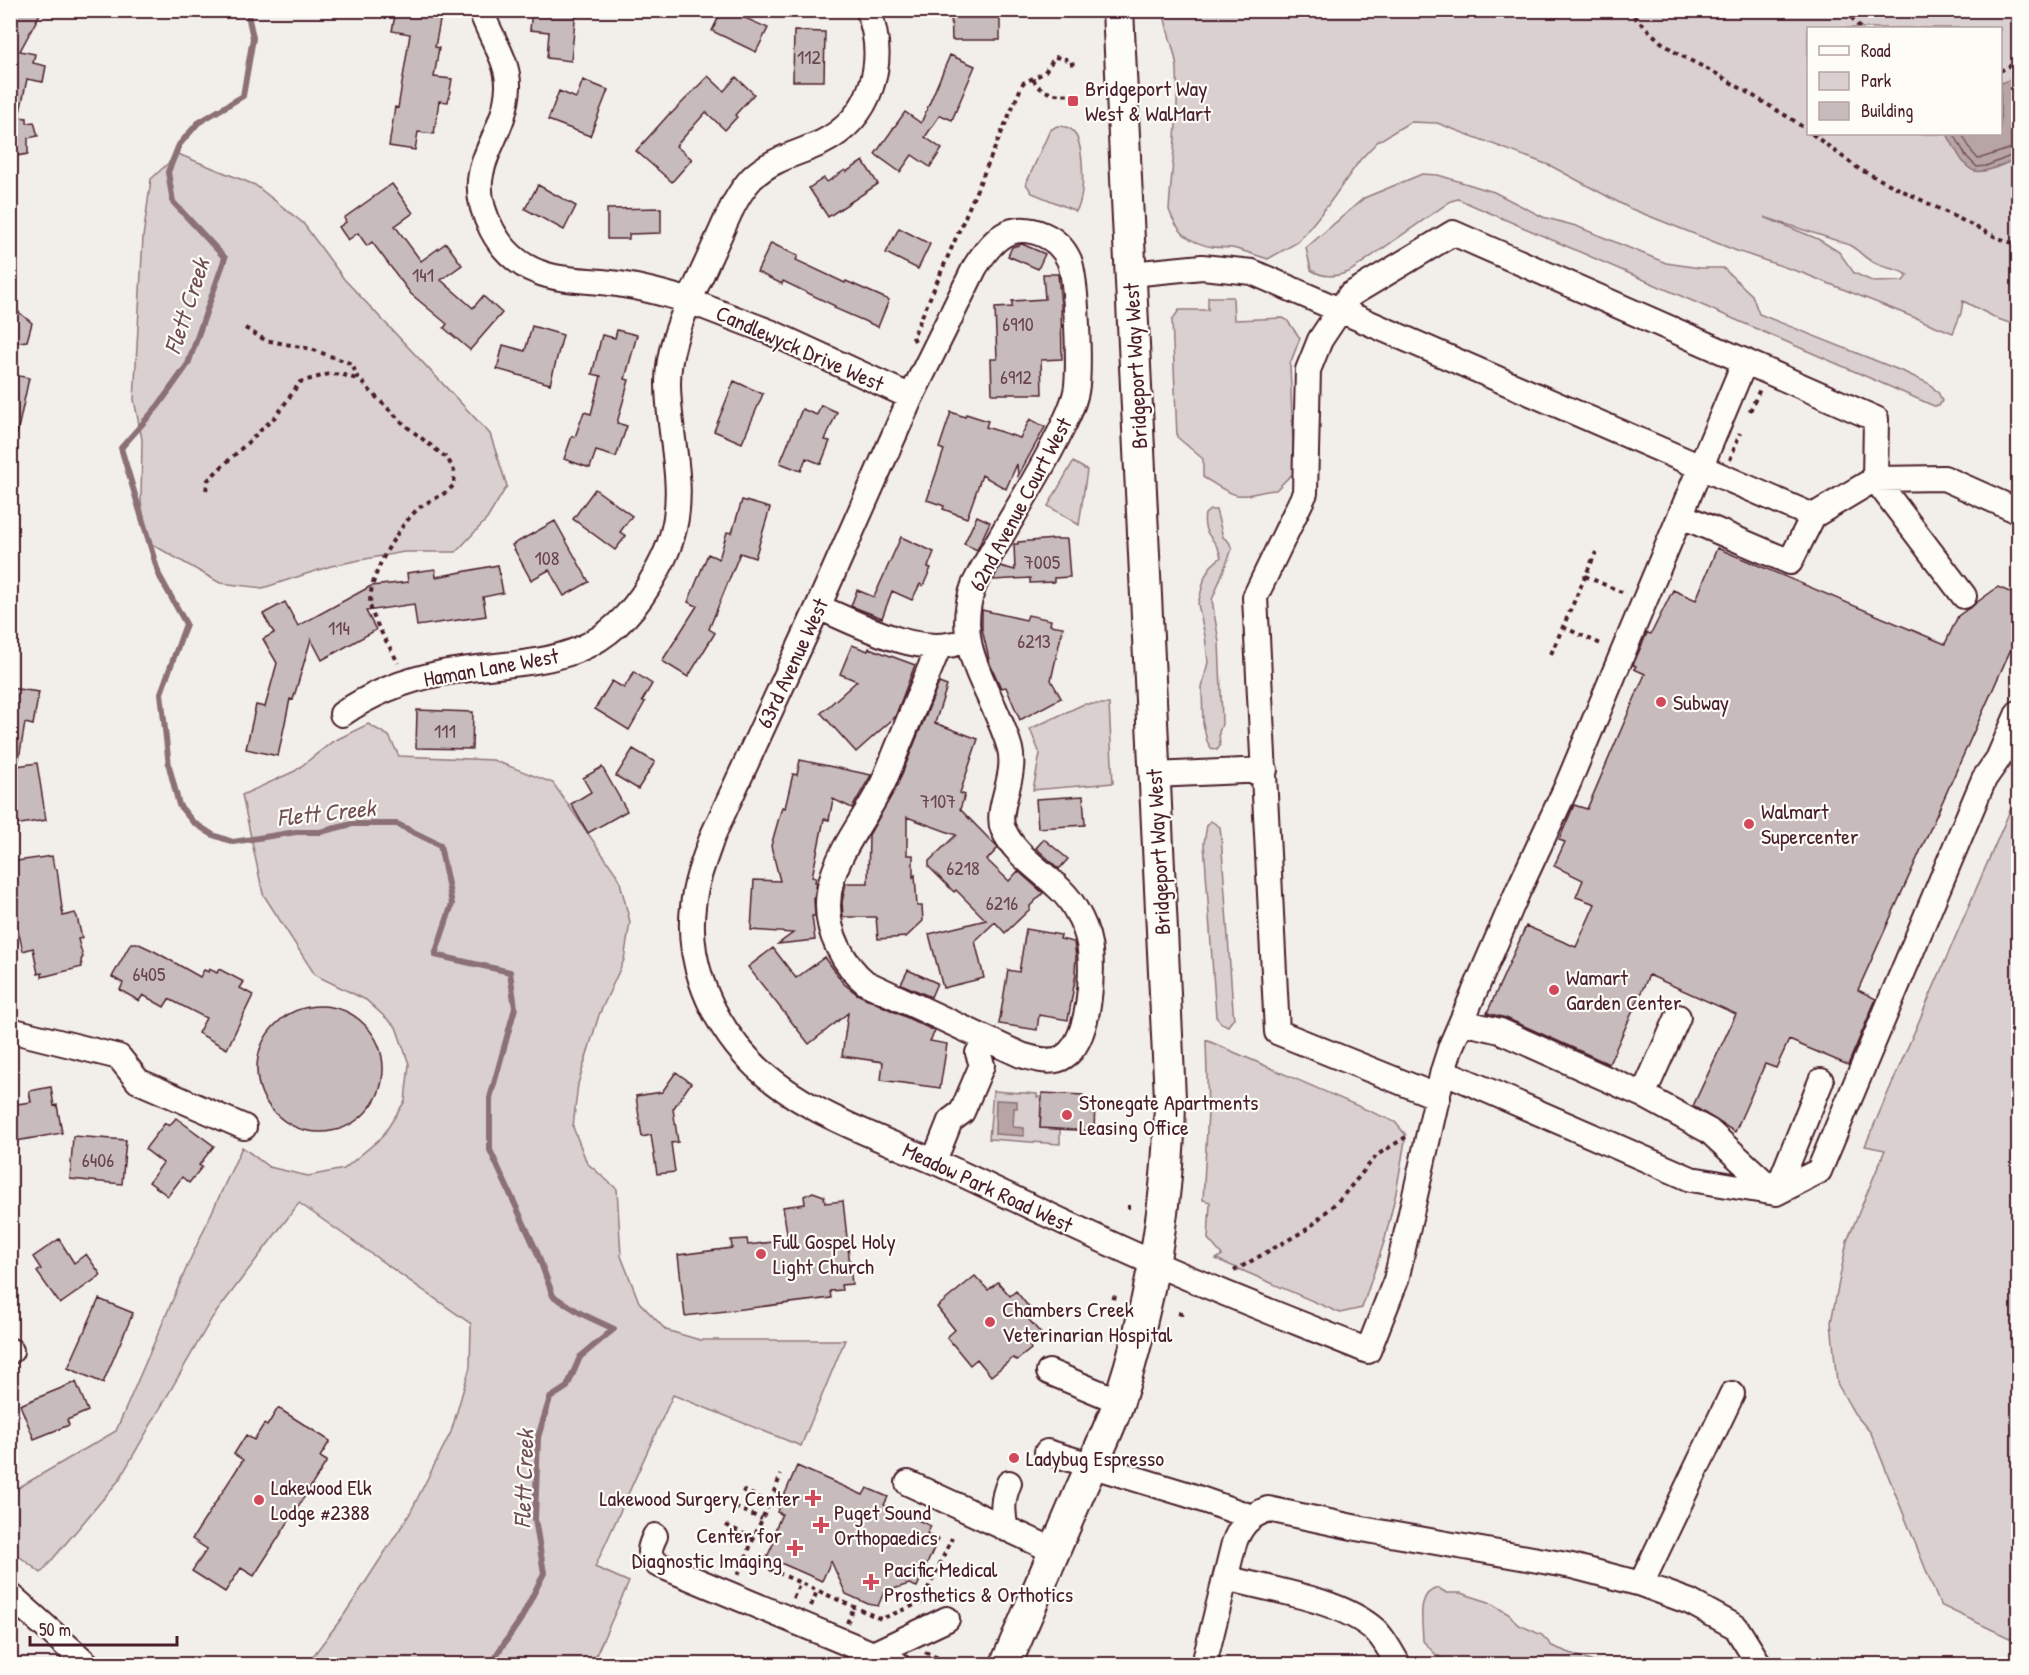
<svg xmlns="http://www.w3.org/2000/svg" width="2029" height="1675" font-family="'Patrick Hand',sans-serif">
  <rect width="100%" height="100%" fill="#f2efeb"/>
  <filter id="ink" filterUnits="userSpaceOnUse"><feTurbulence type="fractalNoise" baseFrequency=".0167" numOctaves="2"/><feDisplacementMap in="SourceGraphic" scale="12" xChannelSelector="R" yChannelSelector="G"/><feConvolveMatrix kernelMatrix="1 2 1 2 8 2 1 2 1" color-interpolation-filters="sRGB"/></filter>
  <g filter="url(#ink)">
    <path fill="#d9d0cf" stroke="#92787d" stroke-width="1.5" fill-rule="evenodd" d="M1164,11H2018V326L1998,319L1963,301L1961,313L1953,333L1805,274L1737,251L1629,208L1551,166L1437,123L1410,122L1377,142L1360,160L1328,205L1298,242L1268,259C1256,255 1244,251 1232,248C1225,247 1219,248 1213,247C1189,243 1177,232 1169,210C1172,163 1179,116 1177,70C1176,49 1165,31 1164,11ZM1808,28H2000V134H1808ZM1764,217L1847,244C1857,248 1862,256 1871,261C1883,269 1897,268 1908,275L1903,281L1874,282L1854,273L1839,252L1818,239Z
      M1057,126C1062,126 1070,127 1074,132C1084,146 1086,197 1076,211L1032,193L1026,184L1050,130Z
      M178,154L255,185L303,223L344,279L490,434L507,486L487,519L456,552H404L360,560L331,566L263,588L220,583L148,542L141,502L142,439L134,400L143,237L151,179Z
      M1422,174L1438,175L1494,192L1543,217L1576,226L1666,263L1700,268H1723L1752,295L1759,314L1904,372L1930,384L1939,394L1942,401L1939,406H1934L1458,199L1451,201L1349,272C1334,277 1324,278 1311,270L1306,248L1364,198Z
      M1208,297H1233L1234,320L1283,318L1287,320L1300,338L1290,364L1294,475L1290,476L1276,490C1263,490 1249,497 1237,495C1226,493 1213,483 1203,477V459L1177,437L1172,320L1179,310H1208Z
      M1073,462L1087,470L1079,525L1048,506Z
      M1210,510H1216L1223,537L1229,542L1232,549L1212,600L1219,642L1221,690L1222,724L1219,732L1220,746L1217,750L1211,748L1207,741L1203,724L1202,688L1208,662L1205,636L1198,604L1205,576L1211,566L1221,557C1217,537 1201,537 1205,514Z
      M1084,704H1109L1113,783L1033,790L1040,754L1030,729Z
      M368,724L389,736L399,756L493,760L553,783L619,878L630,922L624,960L599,1015L578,1084L573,1127L587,1163L617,1189L621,1256L639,1302L666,1330L700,1340H845L801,1446L673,1395L595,1567L629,1582L592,1664H307L344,1615L409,1515L451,1432L470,1367L471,1324L299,1203L212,1318L119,1480L41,1573L11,1550V1492L116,1431L189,1262L242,1147L269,1167L308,1176L344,1169L382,1137L405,1101L409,1064L396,1027L366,1000L315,975L263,894L242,795L295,771L332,742Z
      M2018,792V1642L1940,1605L1871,1433L1854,1413L1837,1383L1831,1322L1847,1241L1885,1150L1865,1146Z
      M1211,821L1220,827L1221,836L1233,1010L1234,1018L1228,1026L1221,1023L1216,1017L1204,843L1207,825Z
      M1206,1040L1395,1122L1406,1135L1396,1193L1385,1239L1362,1308L1340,1313L1216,1259L1222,1255L1208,1239L1210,1202L1203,1200L1208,1112Z
      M993,1091L1037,1094V1097H1041L1040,1128L1060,1129V1144L989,1139Z
      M1438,1588L1447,1593H1461L1489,1602L1510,1615L1517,1624L1542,1635L1552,1646L1593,1662L1610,1664H1451L1435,1654L1423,1641C1423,1623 1415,1593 1438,1588Z"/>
    <path fill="#b7a5a6" stroke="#8b6f75" stroke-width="1.5" d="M2018,76V158C1971,179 1971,179 1947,134H2000L2001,83Z
      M996,1100L1017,1101V1108H1014L1013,1127L1024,1128V1136L995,1134Z"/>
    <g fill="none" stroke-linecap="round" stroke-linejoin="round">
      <path stroke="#76555c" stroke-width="1.5" d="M1954,134L1966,156L1977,167L1986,166L2018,153
        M1962,134L1972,152L1978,159L2018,146"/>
      <path stroke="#8b6f75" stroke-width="6" d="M247,10L253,38L243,96L198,123L179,145L168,172L173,202L225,258L188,364L158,406L121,448L159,575L186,624L161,693L169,766L179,805L193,822L213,835L233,842L296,832H320L352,824H397L440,845L452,904L435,955L510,972L515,1008L490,1098V1150L537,1252L553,1296L582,1314L614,1329L580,1357L567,1387L550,1398L538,1437L535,1519L544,1573L521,1619L497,1654L495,1664"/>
    </g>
    <path fill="#c8bbbb" stroke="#4a1f2b" stroke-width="1.5" d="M10,10H42L20,51L35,54L33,63L46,66L43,82L27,79L19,117L27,118V123L34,122L38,136L28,138V154L10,157Z
      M396,10H442L435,47L439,48L434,77L452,79L448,102L439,101L434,134L418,132L415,150L389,146L395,107L398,108L410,34L392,31Z
      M532,10H576L571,61L547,58L549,32L530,30Z
      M722,10H749L745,18L768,28L756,52L712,31Z
      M951,10H1000V40H952Z
      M794,31L825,32L824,81H793Z
      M950,55L975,66L952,120L940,115L925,137L942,149L930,167L912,155L900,172L875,154L905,112L921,123Z
      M708,76L724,91L736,77L754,94L735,115L737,117L725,130L706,112L676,146L692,159L672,182L636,151L670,113L671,114Z
      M583,80L608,90L590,136L548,120L559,91L576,98Z
      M863,161L878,184L828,217L809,188L824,178L827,182L845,170L846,172Z
      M392,184L413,213L395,226L421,261L446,243L462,265L441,280L473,308L483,296L502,313L470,350L444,328L447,324L411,294L372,242L367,246L358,233L348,240L339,227L346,222L344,218Z
      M538,185L576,206L564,230L525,209Z
      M661,208V233L629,234V239H607V209Z
      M899,228L930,244L918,269L886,253Z
      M771,243L798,256L796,260L845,283L846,281L889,300L878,327L834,308L835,306L783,281L782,284L757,272Z
      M1022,244L1045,254L1038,269L1008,256L1012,247Z
      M1043,274H1058L1061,305L1062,359L1041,360L1042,394H992L991,359H997L995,308L1012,307V301L1045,299Z
      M10,305L32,323L27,341L10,343Z
      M532,326L563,335L550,384L497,369L503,345L525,351Z
      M617,330L637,335L625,379L629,380L617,423L627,426L616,457L596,451L590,468L564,459L572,436L575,437L584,412L591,414L601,376L592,374L602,335L615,338Z
      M10,374L29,378L17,434L10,433Z
      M734,381L763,394L742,443L714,431Z
      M821,405L837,412L825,440L830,441L821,464L806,458L801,471L780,463L802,409L817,415Z
      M951,412L965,417L966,414L988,421L986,427L1020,438L1030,419L1045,427L1018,476L1017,464L1006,489L982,475L967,518L943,509L944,506L927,500L944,450L939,448Z
      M595,489L632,516L620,532L626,536L615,550L573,519Z
      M742,500L770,508L755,558L740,553L709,629L715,633L688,677L662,661L697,606L688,602L708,554L719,559L727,532L732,533Z
      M977,516L990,522L977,550L964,544Z
      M555,521L589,582L564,596L549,570L531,580L512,545Z
      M901,537L934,552L928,567L931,568L923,586L920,584L912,600L892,591L882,618L851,606L857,590L874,597Z
      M1055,539H1067L1070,577L1054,578V582L1030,583V578L993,580L1000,566L1015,570L1014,544H1018V542Z
      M1717,548L1945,644L1958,616L1998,587L2019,596V631L1858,990L1876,999L1848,1065L1789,1040L1776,1068L1765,1064L1735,1132L1693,1106L1736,1014L1649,975L1609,1064L1506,1018L1487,1013L1526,926L1576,947L1595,904L1576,897L1583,880L1554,866L1565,842L1559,840L1574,805L1587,809L1645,674L1634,669L1636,666L1633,665L1647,633L1651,634L1673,590L1696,600Z
      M498,565L503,593L483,597L486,616L417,626L414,604L366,611L376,630L322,660L311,639L293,700L290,699L278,756L246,749L256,705L265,707L277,663L263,639L274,633L263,614L285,602L298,626L371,586L408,582L407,573L435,569L436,577Z
      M982,610L1026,620L1028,615L1051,620L1050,625L1063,627L1051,680L1061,698L1020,720L1006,687L1001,688L990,664L982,629Z
      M852,645L868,651L869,648L915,665L895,717L856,752L821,713L857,681L840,674Z
      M634,672L652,684L642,701L645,702L629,730L595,709L612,681L624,688Z
      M939,683L947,686L935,723L978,739L960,793L965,795L960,809L998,848L987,860L1009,881L1018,871L1043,893L1030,906V909L1005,933L995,922L975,941L984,978L943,988L929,934L986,920L956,890L954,892L929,867V861L956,835L907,817V855H913V877L915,875L917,906H922L923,921L906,937L878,939L876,917H843L842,902L846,883H868L869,835L897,786Z
      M10,688L39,692L33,725L25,723L19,759L10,758Z
      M417,710L473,712L472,749L416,748Z
      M633,749L655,762L638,789L616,776Z
      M800,760L871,775L852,808L833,799L829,820L824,819L812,877L816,878L815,882H817L814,899L815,916H812L815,940L778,944L793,933L751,930L754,880L780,881L771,846L782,807L785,808L793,774L797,775Z
      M37,763L46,820L14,825L10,802V767Z
      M602,767L627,811L588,833L571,804L591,792L583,778Z
      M1083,796L1085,825L1038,828L1036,799Z
      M1044,839L1068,859L1059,869L1036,848Z
      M52,856L54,868L57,869L63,916L75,913L77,917L82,938L78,939L83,957L81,960L82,967L42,977V973L38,974L33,948L23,951L10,897V862Z
      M1026,929L1061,935L1060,939L1074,942L1076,957L1075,972L1076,974L1068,1020L1039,1015L1037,1030L999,1024L1008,970L1019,972Z
      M131,943H137L154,951L200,977L204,970L209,972L210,969L217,973L219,969L244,982L240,988L253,995L227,1049L198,1033L206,1018L169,999L164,1007L143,995L139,1001L120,990L123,983L112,977Z
      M773,948L796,978L825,957L843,983L857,994L935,1031L930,1041L947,1044L940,1088L881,1080L883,1062L842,1056L848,1013L809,1044L748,967Z
      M908,970L937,983L931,997L901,984Z
      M257 1069a63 63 0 1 1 126 0a63 63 0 1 1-126 0Z
      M676,1072L691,1083L673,1109L678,1142L671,1143L675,1172L657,1174L651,1135L642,1137L636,1096L662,1092Z
      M51,1087L54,1106L57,1105L62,1133L10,1142V1105L31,1102L29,1091Z
      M1042,1093L1083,1095V1102L1095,1103L1094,1131L1040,1128Z
      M176,1118L214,1146L199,1165L202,1167L189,1183L182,1177L168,1196L149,1182L163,1163L145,1149L165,1123L169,1126Z
      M73,1136L126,1140L122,1184L70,1179Z
      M813,1192L824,1196L825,1203L843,1201L852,1284L841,1285L842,1290L830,1291L831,1298L685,1316L678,1255L732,1248L731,1240L747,1239L748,1245L788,1240L783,1207L805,1204L804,1196Z
      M59,1239L74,1263L86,1254L101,1275L60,1304L37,1272L41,1269L33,1257Z
      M975,1276L988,1290L998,1282L1010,1296L1016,1291L1031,1310L1025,1315L1042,1335L1029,1345L1031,1349L1017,1360L1013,1358L991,1376L977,1359L970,1365L947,1337L955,1330L937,1307Z
      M99,1299L133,1313L103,1383L68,1368Z
      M76,1382L88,1411L67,1420L69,1425L34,1439L20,1405Z
      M278,1408L330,1441L320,1457L327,1461L254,1576L241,1568L225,1592L192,1571L207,1549L192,1539L243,1460L234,1454L246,1435L254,1440L264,1424L267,1426Z
      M797,1466L863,1495L867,1488L888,1497L884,1505L931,1526L927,1534L938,1539L917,1587L909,1584L884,1592L878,1606L868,1604L846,1594L831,1561L822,1581L767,1557L774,1542L770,1541L782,1514L777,1512Z"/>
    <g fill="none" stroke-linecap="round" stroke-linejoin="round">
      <g stroke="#4a1f2b" stroke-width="28">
        <path id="minor" d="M481,10C489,36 509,60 508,87C505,145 458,166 492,230C502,249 517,264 538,272C560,281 586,280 610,283C637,286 663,293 689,301C700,278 710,256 720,234C729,214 737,194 752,178C771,159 797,154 821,143C872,118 888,62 868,10
          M1131,274L1202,267L1252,272L1813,516L1875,479L1944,478L2018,511
          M1682,516L1790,562L1813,516
          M818,607C857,623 911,654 954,644
          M939,646L884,781C858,835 806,882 838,947C845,961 853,973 866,983L1021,1055C1034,1059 1053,1065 1065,1056C1090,1040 1094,970 1089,944C1087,932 1082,920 1076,910C1059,878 1018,863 1003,829C995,809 1017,778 1010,749C994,691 950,649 974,585C999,536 1030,491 1055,442C1063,426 1072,410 1076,392C1080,372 1077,279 1069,260C1064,249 1055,240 1044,235C1010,220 992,240 975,267L911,397L818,607L713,835C705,858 695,882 693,907C687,956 706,1007 737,1046C788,1110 876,1135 949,1168C1018,1200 1086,1234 1156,1264C1226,1295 1297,1322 1368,1351L1396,1280L1443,1071L1451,1046L1518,891L1567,786L1745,361
          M342,714C372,693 406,680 442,673C528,658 596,673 649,585C658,570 667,554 672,536C687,485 668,435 668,383C668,354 678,327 689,301L770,332L911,397
          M1154,775L1265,770
          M1462,1022L1500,1031L1643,1095L1709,1131L1776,1193L1821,1081
          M10,1030L119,1057L138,1081L244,1127
          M1443,1071L1691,1179L1776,1193L1819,1171L1984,779L1998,759L2018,713
          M1643,1095L1678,1017
          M1438,1097L1277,1032L1255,597L1305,493L1308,370L1320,340L1350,295L1453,233L1876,419L1875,479L1964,596
          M934,1161L950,1121L962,1112L982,1065L978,1053
          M10,1351H11
          M1049,1372L1119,1401
          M1047,1452L1186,1494L1252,1517
          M908,1483L1055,1551
          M1006,1529C1002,1512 1002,1499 1009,1483
          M655,1536C650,1546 646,1556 657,1564L897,1664
          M1226,1578C1271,1590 1340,1599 1375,1630C1384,1638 1392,1654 1398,1664
          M1641,1584L1732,1394
          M10,1595L87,1664
          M873,1654L947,1619
          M1204,1664L1234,1543C1241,1525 1249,1516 1268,1509L1362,1529L1572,1566L1641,1584L1690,1602L1736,1627L1759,1664"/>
      </g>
      <g stroke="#4a1f2b" stroke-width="34">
        <path id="major" d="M1006,1664C1031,1606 1056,1548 1081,1489C1094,1460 1109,1431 1119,1401C1151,1303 1169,1202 1170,1098L1118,10"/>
      </g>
      <path stroke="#4a1f2b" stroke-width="4" stroke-dasharray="4.5 4.5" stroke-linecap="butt" d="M1627,10L1661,42L1678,54L1717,74L1793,120L1808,131
        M1846,10L1860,28
        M2000,71L2018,62
        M1033,79C1043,97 1061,95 1079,94
        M1812,134L1859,169L1996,237L2018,245
        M245,328L265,340L311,349L352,364L357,376L373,394L406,426L448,459L454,471V485C442,497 436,497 423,505C401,520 364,581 371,609C375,624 391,648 398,663
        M915,341L913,337L1023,83L1044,73L1055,57L1066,59L1069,64L1077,63
        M1750,411L1760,389
        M1730,460L1740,433
        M206,490L208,480L213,475L277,415L300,382L329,374L344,375L359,380
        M1585,576L1626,594
        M1563,627L1603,645
        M1551,654L1596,552
        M1127,1207H1130
        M1234,1271L1309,1228L1342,1197L1377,1155L1406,1137
        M1112,1297L1117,1298
        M1178,1313L1182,1314L1183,1311
        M742,1490L769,1502
        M735,1507L762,1519
        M726,1525L754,1539
        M745,1558L881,1619L922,1602L952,1538
        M738,1575L781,1475
        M793,1598L800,1583
        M811,1606L817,1591
        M847,1623L854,1607
        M925,1652L951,1664"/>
      <use href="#minor" stroke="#fdfcf7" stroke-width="24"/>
      <use href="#major" stroke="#fdfcf7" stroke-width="30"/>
    </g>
  </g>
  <g fill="#d1495b" stroke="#fdfcf7" stroke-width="2">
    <rect x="1067" y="95" width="12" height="12" rx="3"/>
    <circle cx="1661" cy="702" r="6"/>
    <circle cx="1749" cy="824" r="6"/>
    <circle cx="1554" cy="990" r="6"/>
    <circle cx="1067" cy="1115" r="6"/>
    <circle cx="761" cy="1254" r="6"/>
    <circle cx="990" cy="1322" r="6"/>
    <circle cx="1014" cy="1458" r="6"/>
    <path d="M810 1489h6v6h6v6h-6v6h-6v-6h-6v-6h6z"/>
    <circle cx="259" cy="1500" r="6"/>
    <path d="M818 1516h6v6h6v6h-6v6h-6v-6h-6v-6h6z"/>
    <path d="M792 1539h6v6h6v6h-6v6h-6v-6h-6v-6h6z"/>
    <path d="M868 1573h6v6h6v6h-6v6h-6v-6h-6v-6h6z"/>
  </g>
  <g text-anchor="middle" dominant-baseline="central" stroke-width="4.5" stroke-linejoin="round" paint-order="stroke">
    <g font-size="20" fill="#6a464f">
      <text x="809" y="56">112</text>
      <text x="423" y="274">141</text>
      <text x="1018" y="323">6910</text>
      <text x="1016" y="376">6912</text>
      <text x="547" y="557">108</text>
      <text x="1042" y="561">7005</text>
      <text x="339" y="627">114</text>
      <text x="1034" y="640">6213</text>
      <text x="445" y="730">111</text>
      <text x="938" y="800">7107</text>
      <text x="963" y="867">6218</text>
      <text x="1002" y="902">6216</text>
      <text x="149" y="973">6405</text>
      <text x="98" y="1159">6406</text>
    </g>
    <g font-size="22" fill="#4a1f2b" stroke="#fdfcf7" text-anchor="start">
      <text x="1085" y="88">Bridgeport Way<tspan x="1085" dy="25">West &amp; WalMart</tspan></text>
      <text x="1673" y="702">Subway</text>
      <text x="1761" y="811">Walmart<tspan x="1761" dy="25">Supercenter</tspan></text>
      <text x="1566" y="977">Wamart<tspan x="1566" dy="25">Garden Center</tspan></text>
      <text x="1079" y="1102">Stonegate Apartments<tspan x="1079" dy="25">Leasing Office</tspan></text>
      <text x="773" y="1241">Full Gospel Holy<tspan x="773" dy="25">Light Church</tspan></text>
      <text x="1002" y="1309">Chambers Creek<tspan x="1002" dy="25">Veterinarian Hospital</tspan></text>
      <text x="1026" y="1458">Ladybug Espresso</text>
      <text x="271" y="1487">Lakewood Elk<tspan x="271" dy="25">Lodge #2388</tspan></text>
      <text x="800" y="1498" text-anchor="end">Lakewood Surgery Center</text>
      <text x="834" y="1512">Puget Sound<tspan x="834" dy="25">Orthopaedics</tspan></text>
      <text x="782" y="1535" text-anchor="end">Center for<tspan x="782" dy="25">Diagnostic Imaging</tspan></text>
      <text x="884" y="1569">Pacific Medical<tspan x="884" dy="25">Prosthetics &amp; Orthotics</tspan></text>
    </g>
    <g font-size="22" fill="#4a1f2b" stroke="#fdfcf7">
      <text transform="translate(800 348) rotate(24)">Candlewyck Drive West</text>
      <text transform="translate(1135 366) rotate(-93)">Bridgeport Way West</text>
      <text transform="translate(1020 504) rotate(-62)">62nd Avenue Court West</text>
      <text transform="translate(792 663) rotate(-65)">63rd Avenue West</text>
      <text transform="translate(491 667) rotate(-10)">Haman Lane West</text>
      <text transform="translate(1158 852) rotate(-93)">Bridgeport Way West</text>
      <text transform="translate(988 1187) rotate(25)">Meadow Park Road West</text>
    </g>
    <g font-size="24" font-style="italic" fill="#704e56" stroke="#fdfcf7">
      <text transform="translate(186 306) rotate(-72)">Flett Creek</text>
      <text transform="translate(326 812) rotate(-6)">Flett Creek</text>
      <text transform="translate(523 1479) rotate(-88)">Flett Creek</text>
    </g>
  </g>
  <rect width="2029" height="1675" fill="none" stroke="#fdfcf7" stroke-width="36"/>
  <rect x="18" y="18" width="1993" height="1639" fill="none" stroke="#4a1f2b" stroke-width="2" filter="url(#ink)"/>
  <rect x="1807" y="27" width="195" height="108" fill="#fdfcf7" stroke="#b5a4a5" stroke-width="1.5"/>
  <rect x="1819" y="46" width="30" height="9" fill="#fdfcf7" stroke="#b5a4a5" stroke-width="1.5"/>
  <text x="1861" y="57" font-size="18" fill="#4a1f2b">Road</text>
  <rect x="1819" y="72" width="30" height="18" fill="#d9d0cf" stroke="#b5a4a5" stroke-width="1.5"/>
  <text x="1861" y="87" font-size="18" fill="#4a1f2b">Park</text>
  <rect x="1819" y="102" width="30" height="18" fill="#c8bbbb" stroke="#b5a4a5" stroke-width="1.5"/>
  <text x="1861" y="117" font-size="18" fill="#4a1f2b">Building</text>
  <path d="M30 1636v9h147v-9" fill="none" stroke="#4a1f2b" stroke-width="3"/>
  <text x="39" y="1636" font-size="18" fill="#4a1f2b" stroke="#fdfcf7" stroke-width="4.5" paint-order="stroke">50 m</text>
</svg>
